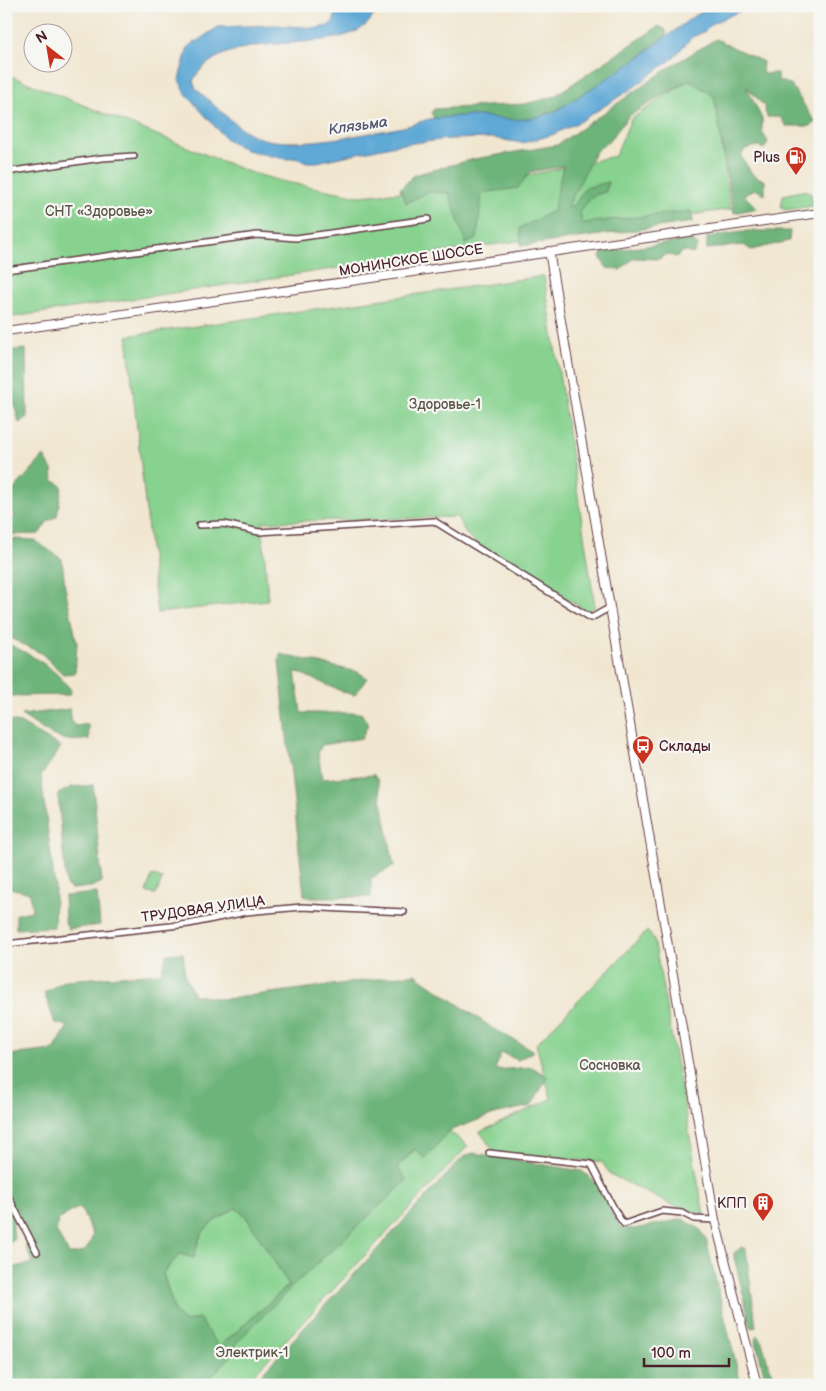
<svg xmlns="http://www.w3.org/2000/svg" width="826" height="1391" font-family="'Balsamiq Sans',sans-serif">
  <rect width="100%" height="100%" fill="#f6f6f2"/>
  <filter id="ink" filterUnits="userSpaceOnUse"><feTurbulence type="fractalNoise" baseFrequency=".02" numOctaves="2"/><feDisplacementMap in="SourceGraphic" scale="10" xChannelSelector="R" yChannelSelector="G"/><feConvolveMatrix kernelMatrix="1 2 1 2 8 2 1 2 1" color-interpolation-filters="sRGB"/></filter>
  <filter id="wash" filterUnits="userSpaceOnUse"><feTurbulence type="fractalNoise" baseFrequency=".0096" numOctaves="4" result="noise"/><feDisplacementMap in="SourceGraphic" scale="20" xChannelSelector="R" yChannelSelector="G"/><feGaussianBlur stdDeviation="1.12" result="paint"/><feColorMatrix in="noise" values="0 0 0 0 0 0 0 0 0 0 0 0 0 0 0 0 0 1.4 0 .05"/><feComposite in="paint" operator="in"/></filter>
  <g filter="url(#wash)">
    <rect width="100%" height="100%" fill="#f1e7d1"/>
    <path fill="#87d28f" stroke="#68785d" d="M6,74L249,172L285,182L359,196L458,187L544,172L615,156L631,119L698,74L715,98L731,209L6,318Z
      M806,190L811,194L814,206L785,210L781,208L783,195Z
      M544,276L595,606L587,611L477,544L466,534L457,517L262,522L268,600L157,613L127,336Z
      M152,875L162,879L156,895L146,892Z
      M647,931L654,939L704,1215L667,1203L610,1174L602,1162L495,1153L480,1132L551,1099L536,1044Z
      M449,1131L468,1146L244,1385H203L233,1354L237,1342L298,1281L401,1186L397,1167L416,1149L425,1158Z
      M235,1208L245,1215L289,1285L219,1347L199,1319L185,1323L175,1313L163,1273L180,1254L194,1258C200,1226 210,1224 235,1208Z"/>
    <path fill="#6db47a" stroke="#5c6a52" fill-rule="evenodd" d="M659,26L666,30V36C630,64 559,122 514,121C501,121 489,117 476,116C462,116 448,117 434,118L431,113L434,109L525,104L553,97Z
      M716,39L763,62L762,74L777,73L778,80L791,85L815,122L811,126H786L780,117H767L764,106L746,86L762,119V132L768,142L764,149L758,146L745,149L741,156L752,174L765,181V195L755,189L744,195L757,208L734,213L714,96L689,80L629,116L610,140L595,152L567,208L575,204L585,188L608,182L606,192L595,195L580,210L582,223L691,211L693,222L521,246L520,228L553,211L563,166L530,172L518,188L482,193L477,239L466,244L449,193L429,192L406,203L400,189L414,175L474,159L557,145L673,65Z
      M748,231H790L789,241L751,250L744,245L707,249V237Z
      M687,238L698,245L693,254L683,251L676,257L666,254L659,259L634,258L620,270L607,268L600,257L602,252L677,242Z
      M26,349L27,418L19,423L14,403L6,404V351Z
      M44,456L52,470L53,480L62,486L57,516L48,521L39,534L6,535V524L16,516L6,513V498Z
      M16,539L34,540L62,559L65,587L77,643L75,673L63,674L41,653L6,636V540Z
      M6,643C32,655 54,667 71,690L70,695L6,696Z
      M280,654L358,672L367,678L355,695L343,692L295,671L301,713H361L368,724L362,738L322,745L318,752L322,779L374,775L378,781L394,866L371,878V897H307L304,895L279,661Z
      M70,709L72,723L76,726L88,724L89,739C58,745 46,731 21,715Z
      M6,720L20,723L61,747L41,776L55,888L54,927L16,929V914L32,911L30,893L6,887Z
      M93,785L102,882L91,887L71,889L66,885L58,794L72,787Z
      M97,893L100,925L68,929L65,922L64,896Z
      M183,953L185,976L194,995L225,999L415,974L492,1028L534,1051L518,1060L501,1053L495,1070L532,1067L548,1077L531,1106L494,1114L449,1131L425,1159L415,1149L397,1167L407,1180L401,1186L298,1281L237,1342L233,1354L203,1385H6V1269L32,1263L25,1245L30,1240L15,1214L13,1227L14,1240L6,1246V1087L13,1080L6,1073L7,1055L54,1050L68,1026L55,1023L44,993L65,980L161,973L167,954ZM80,1207L93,1235C88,1250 85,1254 69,1254L56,1231L59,1219ZM235,1208L245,1215L289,1285L219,1347L199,1318L185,1322L175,1313L163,1273L180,1254L194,1258C200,1226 210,1224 235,1208Z
      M473,1153L582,1171L598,1185L620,1227L634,1229L683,1219L700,1229L706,1239L741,1385H251L463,1157Z
      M742,1247L746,1250L756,1327L753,1328L751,1327L734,1257V1253Z
      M757,1335C762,1339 762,1343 764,1349C772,1379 776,1383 807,1385H767L755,1338Z"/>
    <path fill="#5ea9d6" stroke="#546480" d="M337,6H377C362,69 227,16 193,81L196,89C217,106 237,131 263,139C298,148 366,134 403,127C414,125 424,119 436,118C449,117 464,115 478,116C511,119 523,124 556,111L634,61L694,16L716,6H752L713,23L704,32L692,37L672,59L630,90L579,122L552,135L522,143L492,138L450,139L396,145L317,162H305L298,158L286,159L257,153L243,149L226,139L186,94L179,80L180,75L188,47L218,27L275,25L317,28L328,26L334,21Z"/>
  </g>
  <g filter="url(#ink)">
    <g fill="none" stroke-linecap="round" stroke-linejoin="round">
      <g stroke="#633d44" stroke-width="8">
        <path id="minor" d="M6,172L102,158L134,156
          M6,270L257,235L296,238L428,219
          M199,525L224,524L259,532L434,521L591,618L609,608
          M6,944L189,924L246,912L302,907L404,912
          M489,1153L591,1164C598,1176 617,1218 624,1224L662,1211L682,1213L694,1219L715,1220
          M6,1192L37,1252"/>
      </g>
      <g stroke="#633d44" stroke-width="10">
        <path id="secondary" d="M549,251L715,1220L757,1385
          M6,331L820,213"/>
      </g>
      <use href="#minor" stroke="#fff" stroke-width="5"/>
      <use href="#secondary" stroke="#fff" stroke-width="8"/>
    </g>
  </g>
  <defs>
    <g id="fuel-pin" transform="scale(1.125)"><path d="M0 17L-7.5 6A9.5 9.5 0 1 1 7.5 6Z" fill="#c8321e" stroke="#f6f6f2"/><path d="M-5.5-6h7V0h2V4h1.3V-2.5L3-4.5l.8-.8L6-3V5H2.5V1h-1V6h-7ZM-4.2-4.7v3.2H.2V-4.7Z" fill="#fff"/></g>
    <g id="bus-pin" transform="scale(1.125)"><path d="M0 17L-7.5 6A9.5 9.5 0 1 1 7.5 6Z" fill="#c8321e" stroke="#f6f6f2"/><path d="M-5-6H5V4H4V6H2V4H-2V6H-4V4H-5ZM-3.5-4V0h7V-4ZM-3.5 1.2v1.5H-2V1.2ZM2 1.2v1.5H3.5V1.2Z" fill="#fff"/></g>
    <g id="building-pin" transform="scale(1.125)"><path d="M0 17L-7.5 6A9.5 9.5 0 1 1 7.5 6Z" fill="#c8321e" stroke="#f6f6f2"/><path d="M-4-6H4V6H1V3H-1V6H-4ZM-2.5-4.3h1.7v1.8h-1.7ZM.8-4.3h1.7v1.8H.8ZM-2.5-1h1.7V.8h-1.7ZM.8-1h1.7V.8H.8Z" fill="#fff"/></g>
  </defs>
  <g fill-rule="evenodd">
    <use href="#fuel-pin" x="796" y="157"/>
    <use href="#bus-pin" x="643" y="746"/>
    <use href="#building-pin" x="763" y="1203"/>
  </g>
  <g text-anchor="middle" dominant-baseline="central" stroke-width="4.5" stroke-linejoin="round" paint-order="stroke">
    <g font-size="14" fill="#4a1f2b" stroke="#f6f6f2" text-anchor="end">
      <text x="780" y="157">Plus</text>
      <text x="659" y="746" text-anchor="start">Склады</text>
      <text x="747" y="1203">КПП</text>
    </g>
    <g font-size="14" fill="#5c5549" stroke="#f6f6f2">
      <text x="99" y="211">СНТ «Здоровье»</text>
      <text x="445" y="404">Здоровье-1</text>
      <text x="610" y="1065">Сосновка</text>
      <text x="252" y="1352">Электрик-1</text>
    </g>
    <g font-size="14" fill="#4a1f2b" stroke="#f6f6f2">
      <text transform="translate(411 260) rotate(-9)">МОНИНСКОЕ ШОССЕ</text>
      <text transform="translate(203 909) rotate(-8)">ТРУДОВАЯ УЛИЦА</text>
    </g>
    <g font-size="15" font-style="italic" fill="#52566f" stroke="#f6f6f2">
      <text transform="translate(358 126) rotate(-8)">Клязьма</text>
    </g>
  </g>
  <rect width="826" height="1391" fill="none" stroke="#f6f6f2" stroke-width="25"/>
  <g transform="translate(48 48) rotate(329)"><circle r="24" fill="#f6f6f2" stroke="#b1a0a2"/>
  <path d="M0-4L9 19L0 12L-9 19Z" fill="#c8321e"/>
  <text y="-8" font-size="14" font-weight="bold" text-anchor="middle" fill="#4a1f2b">N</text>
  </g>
  <path d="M644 1358v8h85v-8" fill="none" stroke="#4a1f2b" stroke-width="2.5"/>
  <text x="651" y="1358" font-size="15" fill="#4a1f2b" stroke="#f6f6f2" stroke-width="4" paint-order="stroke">100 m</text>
</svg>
